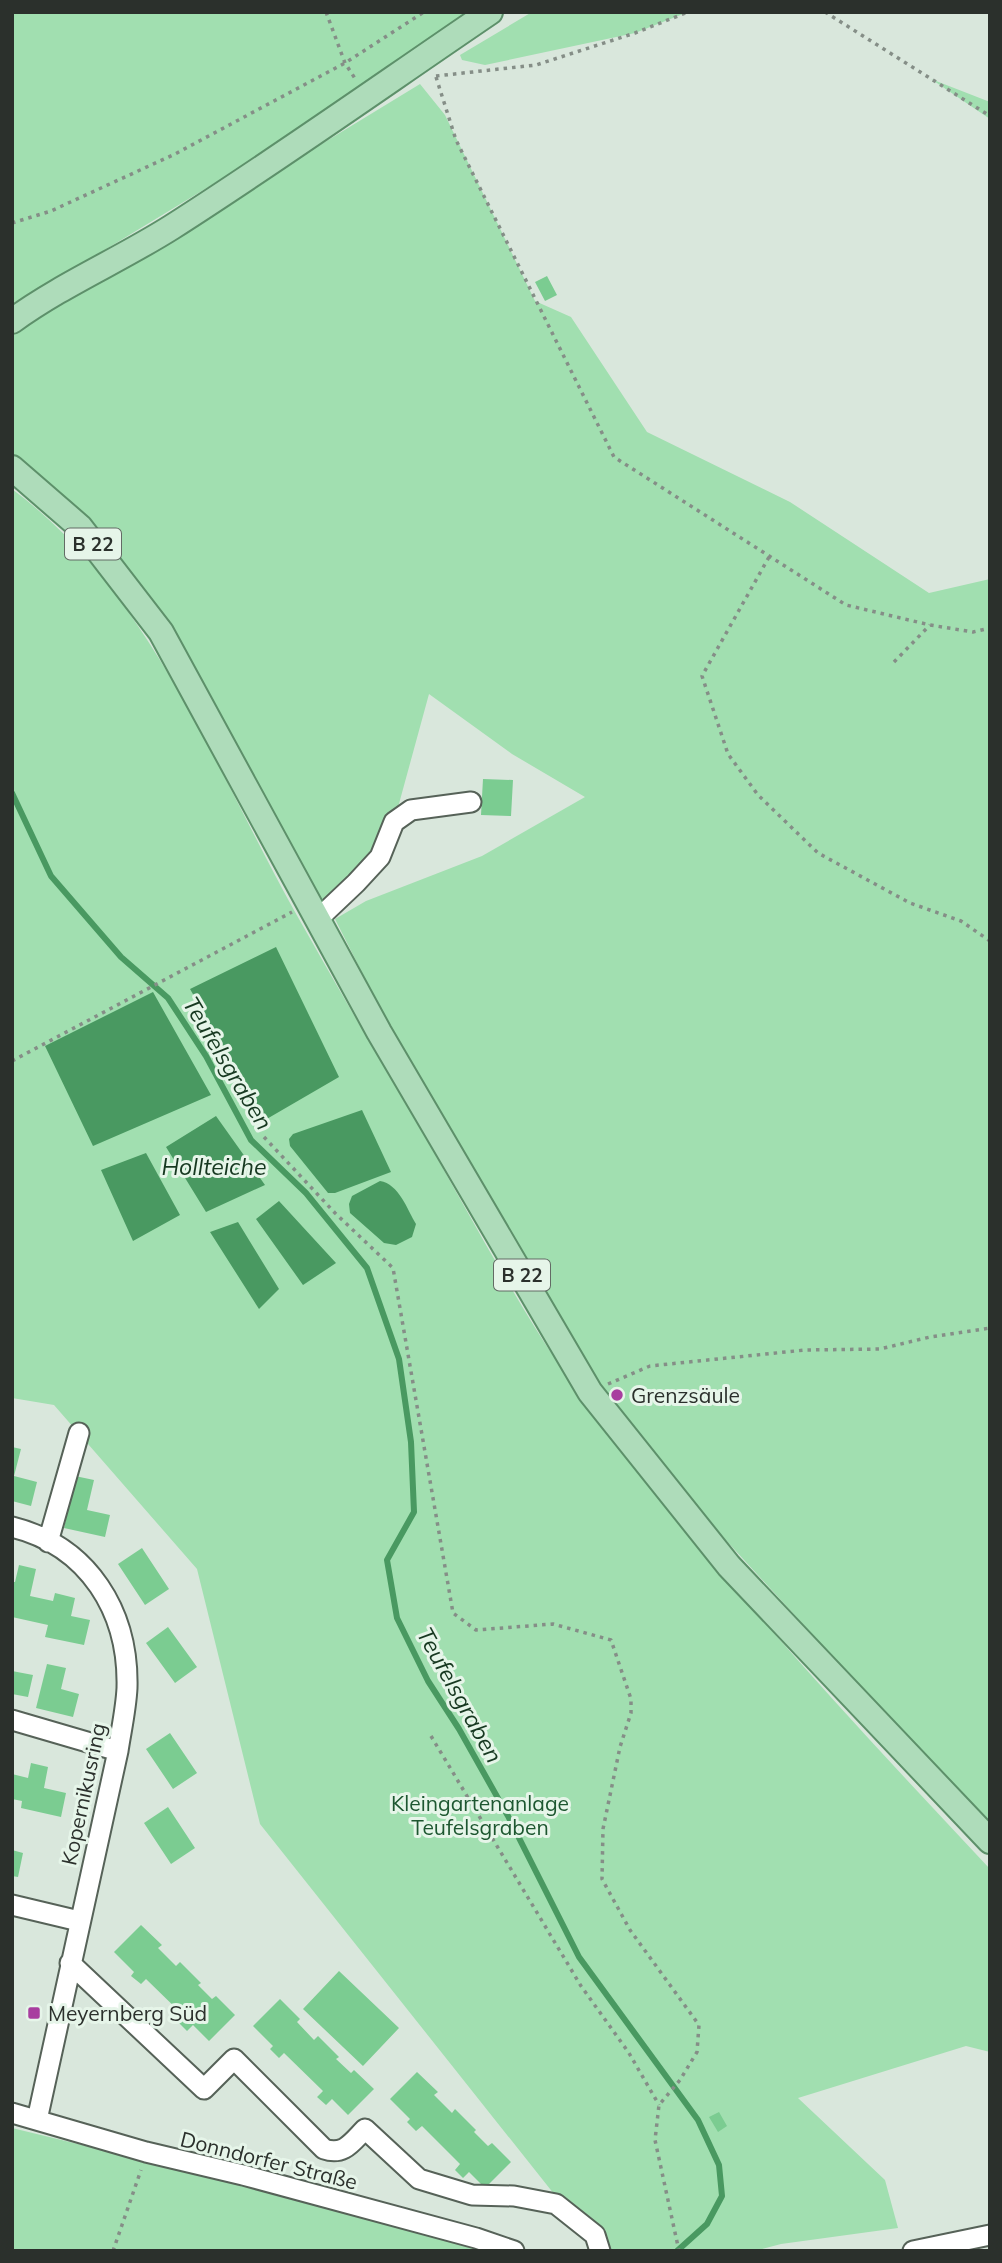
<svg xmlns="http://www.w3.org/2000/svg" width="1002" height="2263" font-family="Mulish,sans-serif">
  <rect width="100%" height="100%" fill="#d9e7dc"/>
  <path fill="#a1dfb0" d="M12,12H474L279,144L29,296L12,303Z
    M532,12H688L635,33L485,65L462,60L460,55Z
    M931,79L990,102V119Z
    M420,84L445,115L535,301L571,317L647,432L790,502L929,593L990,579V1828L711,1524L582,1366L405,1058L335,919L366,901L482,856L585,797L512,754L429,694L394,822L380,857L330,900L318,899L188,658L49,487L12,454V333Z
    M12,489C149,591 214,767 295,912C341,994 389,1075 436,1156C468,1213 500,1271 534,1326C567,1380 606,1429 645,1478C752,1615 871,1742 990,1869V2052L966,2046L798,2098L885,2180L898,2228L781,2244L755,2251H607L554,2194L260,1824L197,1569L54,1405L12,1398Z
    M12,2128L243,2184L482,2251H12Z"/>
  <path fill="#499961" d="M276,947L339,1077L265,1120L190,989Z
    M153,992L211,1095L93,1146L45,1046Z
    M362,1110L391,1172L335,1193H328L290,1146L289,1139L293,1134Z
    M216,1116L265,1185L206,1212L166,1147Z
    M146,1153L180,1215L133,1241L101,1170Z
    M380,1181C399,1184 407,1209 416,1224L412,1237L396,1245L384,1243L350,1213L349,1204L352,1196Z
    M279,1201L336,1263L303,1285L256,1219Z
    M238,1222L279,1289L259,1309L210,1232Z"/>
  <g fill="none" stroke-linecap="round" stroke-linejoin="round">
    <path stroke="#499961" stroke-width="6" d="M12,793L51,876L121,957L168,998L206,1056L251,1140L306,1193L367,1268L399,1359L411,1442L414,1512L387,1560L397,1618L428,1681L459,1729L508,1816L579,1957L698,2120L719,2165L722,2196L707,2224L677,2251"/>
  </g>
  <path fill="#7bcc91" d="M547,276L557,295L545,301L535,282Z
    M483,779L513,780L511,816L481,815Z
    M12,1447L21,1449L14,1476L37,1482L31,1506L12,1501Z
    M75,1476L94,1480L87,1510L110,1515L105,1537L64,1528Z
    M142,1548L169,1589L145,1605L118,1564Z
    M19,1565L36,1569L30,1596L53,1601L55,1593L75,1598L71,1616L90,1620L84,1645L45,1637L48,1625L12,1617V1582H15Z
    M168,1627L197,1667L175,1683L146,1643Z
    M47,1664L66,1668L61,1689L79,1694L73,1717L36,1708Z
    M12,1671L33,1675L28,1697L12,1694Z
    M170,1733L197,1773L173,1789L146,1749Z
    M31,1763L48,1767L44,1788L66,1793L61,1817L21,1808L22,1801L12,1799V1774L28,1778Z
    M168,1807L195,1848L171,1864L144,1823Z
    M12,1850L23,1853L18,1877L12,1876Z
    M141,1925L162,1945L158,1948L176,1966L180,1962L201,1983L198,1985L212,1999L216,1996L235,2015L209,2041L193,2025L187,2031L179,2023L185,2017L146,1979L141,1984L131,1976L134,1972L114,1952Z
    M339,1971L399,2028L363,2066L303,2009Z
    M280,1999L300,2019L297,2022L314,2040L318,2036L339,2057L336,2059L351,2073L354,2070L374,2089L348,2115L332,2099L326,2105L317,2097L323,2091L284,2053L279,2058L270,2049L273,2046L253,2026Z
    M417,2072L438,2092L434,2095L452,2113L455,2109L476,2130L474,2132L488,2146L492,2143L511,2162L485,2188L469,2172L463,2178L455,2170L460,2164L422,2126L416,2131L407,2122L410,2119L390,2099Z
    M719,2112L727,2126L718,2132L709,2117Z"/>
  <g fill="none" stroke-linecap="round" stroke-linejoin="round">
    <g stroke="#566258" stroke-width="23">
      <path id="minor" d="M318,919L356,883L380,857L394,822L411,810L471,802
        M12,1527C89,1546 129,1612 127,1688C126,1709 121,1731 118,1751L37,2120
        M48,1542L79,1433
        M12,1720L118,1751
        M12,1905L79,1921
        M70,1963L204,2089L234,2059L324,2149C344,2156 352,2142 365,2129L419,2179L472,2195L514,2196L556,2204L595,2235L600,2251
        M12,2113L146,2152L243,2175L476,2238L514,2251
        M913,2251L990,2235"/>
    </g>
    <g stroke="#5d906a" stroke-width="28">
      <path id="major" d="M12,321C63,284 120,260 172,227C280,158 384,84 490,12
        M12,468L80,527L161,632L379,1032L590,1392L729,1566L990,1841"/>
    </g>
    <path stroke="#858e87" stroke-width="3.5" stroke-dasharray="3.5 5" stroke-linecap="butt" d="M326,12L345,63L356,80
      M825,12L990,116
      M436,76L536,65L635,33L688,12
      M436,77L456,140L614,457L846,605L930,625L973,632L990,628
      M12,223L51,211L175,154L345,63L424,12
      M769,557L702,676L728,754L758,795L818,853L910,903L961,921L990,941
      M894,662L930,625
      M12,1061L292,912
      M264,1137L335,1213L393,1268L453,1613L476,1630L553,1624L611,1640L631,1699V1713L620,1747L603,1829L602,1879L630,1930L699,2025L697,2052L680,2080L659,2105L655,2140L679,2251
      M608,1384L650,1366L805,1350L880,1349L930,1337L990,1328
      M431,1736L581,1986L629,2053L659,2105
      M113,2251L141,2170"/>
    <use href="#minor" stroke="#fff" stroke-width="19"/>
    <use href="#major" stroke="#aedcba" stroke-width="24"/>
  </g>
  <g fill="#a83e9f" stroke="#e6f5e9" stroke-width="2.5">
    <circle cx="617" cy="1395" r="7"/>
    <rect x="27" y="2006" width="14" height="14" rx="3.5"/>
  </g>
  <g text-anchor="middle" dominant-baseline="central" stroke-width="6" stroke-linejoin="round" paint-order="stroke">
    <g fill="#e6f5e9" stroke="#636b65" stroke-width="2">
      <rect x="65" y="528.5" width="56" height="31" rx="5"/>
      <rect x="494" y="1259.5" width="56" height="31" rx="5"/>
    </g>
    <g font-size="19" font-weight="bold" fill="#2b302c">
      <text x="93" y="544">B 22</text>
      <text x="522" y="1275">B 22</text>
    </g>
    <g font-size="21" fill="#2b302c" stroke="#e6f5e9" text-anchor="start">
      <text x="631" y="1395">Grenzsäule</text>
      <text x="48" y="2013">Meyernberg Süd</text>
    </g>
    <g font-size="21" fill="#2b302c" stroke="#e6f5e9">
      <text transform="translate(83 1794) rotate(-78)">Kopernikusring</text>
      <text transform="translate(269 2160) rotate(14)">Donndorfer Straße</text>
    </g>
    <g font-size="21" fill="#1d5730" stroke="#e6f5e9">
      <text x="480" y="1803">Kleingartenanlage<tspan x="480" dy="24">Teufelsgraben</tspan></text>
    </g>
    <g font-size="23" font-style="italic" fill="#163820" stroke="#e6f5e9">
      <text transform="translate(228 1063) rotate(59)">Teufelsgraben</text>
      <text x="214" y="1166">Hollteiche</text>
      <text transform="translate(460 1695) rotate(61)">Teufelsgraben</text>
    </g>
  </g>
  <rect width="1002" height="2263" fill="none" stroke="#2b302c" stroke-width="28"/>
</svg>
